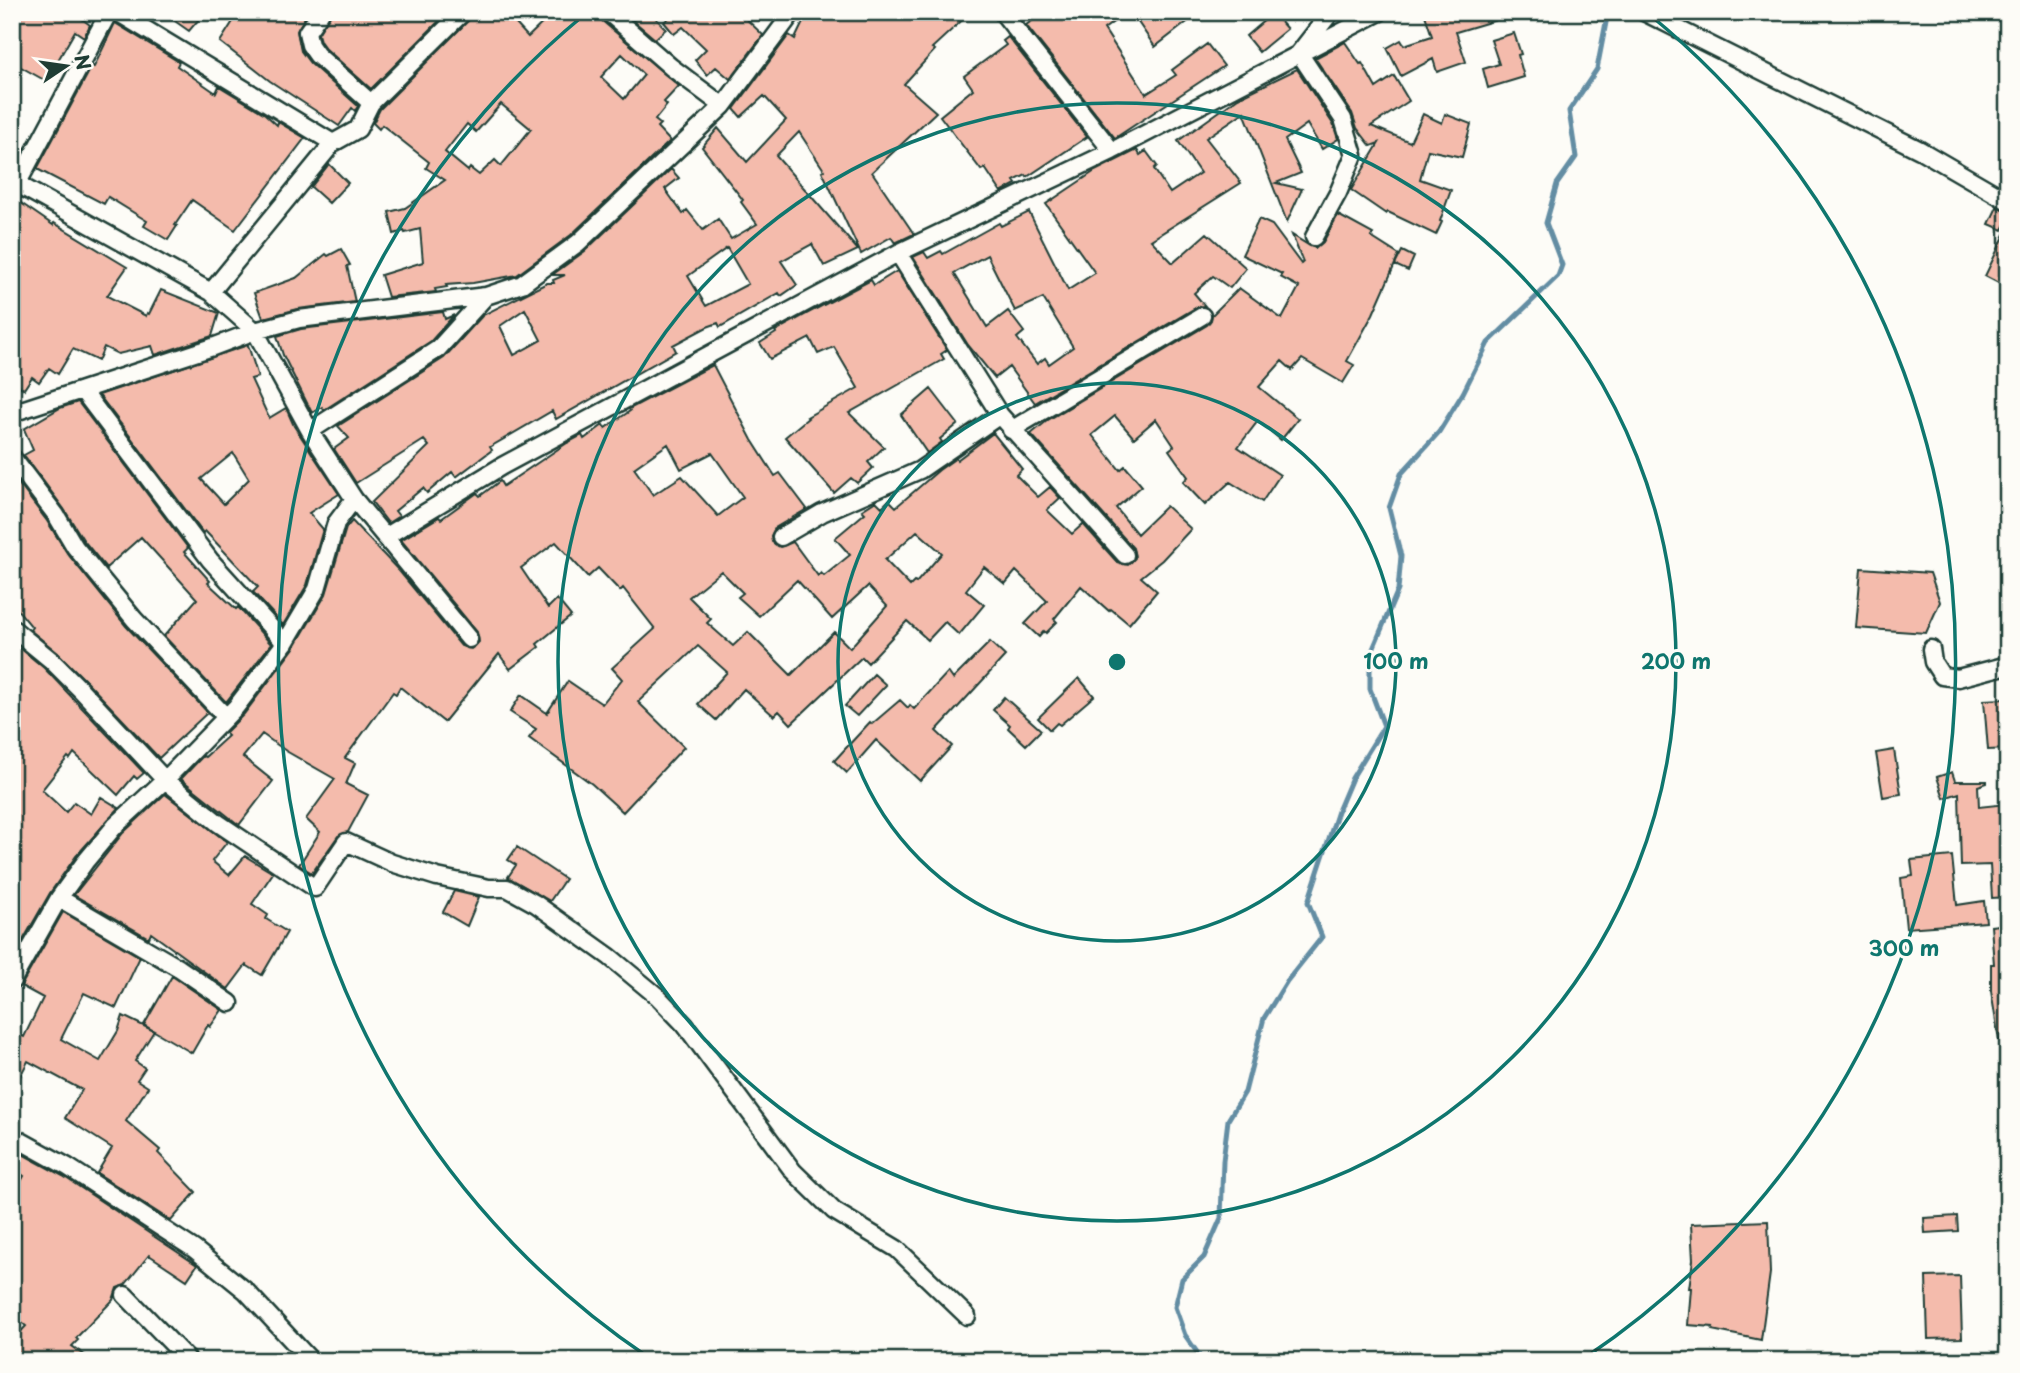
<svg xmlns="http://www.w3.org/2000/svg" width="2020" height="1373" font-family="'Playpen Sans',sans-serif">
  <rect width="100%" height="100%" fill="#fdfcf7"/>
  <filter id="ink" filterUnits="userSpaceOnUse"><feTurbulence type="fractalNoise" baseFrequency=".0143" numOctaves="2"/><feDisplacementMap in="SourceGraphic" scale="14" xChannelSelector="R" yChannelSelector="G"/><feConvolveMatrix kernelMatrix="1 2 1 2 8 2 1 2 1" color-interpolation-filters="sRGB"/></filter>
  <g filter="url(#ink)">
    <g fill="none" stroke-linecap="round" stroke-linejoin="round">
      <path stroke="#648da3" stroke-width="5" d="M1203,1361L1185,1335L1175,1307L1182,1279L1204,1257L1221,1218L1223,1161L1228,1120L1245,1092L1264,1018L1287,981L1322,937L1308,902L1338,811L1352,778L1384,726L1370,689V656L1398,590L1401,556L1389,508L1401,474L1439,432L1463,393L1488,343L1558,276L1562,265L1546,223L1557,184L1576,157L1569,111L1597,69L1608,12"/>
    </g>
    <path fill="#f4bbac" stroke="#1f3d34" stroke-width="2" fill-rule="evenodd" d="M12,12H73L90,25L84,37L75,31L46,81L12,62Z
      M162,12H205L189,31Z
      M239,12H308L297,31L301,51L310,63L358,106L355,111L352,108L339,126L270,81L220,42Z
      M331,12H448L371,89L325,48L320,41L318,34Z
      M473,12H505L528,37L554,12H598L601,20L679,86L664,102L667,105L655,120L660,124L657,127L670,141L571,235L517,275L473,283L446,285L447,287L435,289L436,292L388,297L381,275L423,262L420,229L405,233L404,231L394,234L389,212L405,208L445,180L426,168L429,162L382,125L379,129L373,123L380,109L470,19ZM622,54L644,75L624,99L601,77ZM501,104L531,129L501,166L495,160L479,175L470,168L468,171L445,152L467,124L476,132Z
      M634,12H650L666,29L655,39L629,17Z
      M668,12H739L763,35L730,79L716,67L707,75L695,60L706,49L683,27L674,34L664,22L671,16Z
      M808,12H971L932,48L935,50L904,84L936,112L872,172L914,234L895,243L891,237L861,254L822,171L824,170L799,132L776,156L858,250L824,266L812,244L781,261L797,285L781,296L779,293L720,327L718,323L707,327L673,345L676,351L556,419L552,411L490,447L492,450L456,477L452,472L427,493L423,488L395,511L399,516L388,523L372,502L429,446L424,440L356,483L334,449L349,438L338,426L444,358L483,315L547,283H554L553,280L565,275H552L585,251L671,169L679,178L665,189L683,214L687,210L703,230L718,219L731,239L757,224L741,202L743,200L702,147L718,128L747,162L786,120L764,96L741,117L734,109L789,35L795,39ZM727,248L748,284L706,306L688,276ZM525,309L541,340L514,355L500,326Z
      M1045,12H1127L1104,29L1146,94L1176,75L1172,70L1207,44L1224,66L1115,138L1026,25Z
      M1131,12H1200L1155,47Z
      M1424,12H1510V16L1456,32L1466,62L1437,72L1433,59L1401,76L1387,48L1401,40L1404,45L1432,36Z
      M1273,13L1287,29L1259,52L1246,36Z
      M115,23L179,62L177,66L216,93L219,86L265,114L277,125L278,122L305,138L235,230L192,200L175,225L177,226L168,240L144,226L147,221L108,197L104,204L37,169L92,66L94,67Z
      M1514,33L1521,54L1518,55L1524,77L1488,88L1483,69L1499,64L1491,40Z
      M1008,37L1087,137L1027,177L1026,175L1014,181L1016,184L1001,192L985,168L981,170L940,116L973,89L964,76L1006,45L1003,41Z
      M1345,42L1360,64L1362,63L1376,88L1394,76L1409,101L1371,126L1410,142L1423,114L1442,123L1445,114L1471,124L1462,157L1428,150L1420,179L1451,190L1440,221L1442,222L1436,235L1388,212L1386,214L1351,190L1379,143L1371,146L1357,128L1352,113L1315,58Z
      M1297,69L1333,124L1338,139L1322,149L1307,124L1285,140L1301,173L1276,183L1302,189L1287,222L1244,112L1206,138L1241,183L1151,240L1173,263L1207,233L1246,268L1230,288L1213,276L1194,293L1205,306L1197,307L1035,403L1009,367L995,378L968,345L913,257L924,252L928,258L941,251L943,254L999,223L1001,226L1029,212L1068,290L1095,273L1046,204L1095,171L1137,150L1140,155L1146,151L1157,166L1154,169L1170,193L1200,173L1178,141L1238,98ZM987,255L1015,311L1043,298L1073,347L1049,364L1045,358L1037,364L1017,338L1024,332L1008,311L987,327L954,273Z
      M329,164L348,183L329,203L311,187Z
      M18,201L53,225L54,223L127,267L107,296L146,316L147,313L149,314L161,290L219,313L212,336L155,355L152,346L118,354L104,347L98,361L73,349L58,374L49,368L39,382L32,377L24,389L12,381V202Z
      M1997,207L2008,211V220L2003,230L1989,224Z
      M1338,215L1373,234L1371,237L1399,255L1373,314L1347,361L1354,365L1343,383L1302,359L1292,370L1282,361L1259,387L1298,419L1281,440L1258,421L1238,447L1280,475L1262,502L1230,482L1205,505L1183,482L1188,477L1169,450L1174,446L1156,419L1134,438L1115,416L1092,435L1120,470L1125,466L1142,486L1116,508L1137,534L1166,506L1191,529L1162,560L1141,577L1157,591L1129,624L1111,609L1109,611L1081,586L1054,619L1057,622L1046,633L1044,631L1039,637L1025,624L1047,601L1016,571L1005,584L984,567L966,590L984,605L959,635L945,622L928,640L907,621L868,663L862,657L791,724L779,711L774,716L744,689L716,720L698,704L727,672L698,646L638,702L684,747L623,812L592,784L529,738L536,729L510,712L521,695L547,713L568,681L602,704L622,679L612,668L655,629L623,588L620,591L598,568L588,577L556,542L521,568L548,608L557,599L571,616L537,644L539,647L510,669L499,654L444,722L400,687L396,694L393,692L345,758L355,763L346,784L368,795L348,832L338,836L312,873L299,865L320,832L306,819L335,779L286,751L262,734L243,757L273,781L239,825L181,779L203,756L205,757L228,736L225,733L244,714L294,648L326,594L346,528L352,521L400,572L461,646L471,649L479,642L477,632L401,540L439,517L441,519L477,493L480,496L500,481L503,486L567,443L582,435L584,439L603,425L605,428L630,411L629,409L713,365L752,440L775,476L780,473L807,509L775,528L771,536L772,542L780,547L793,542L818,576L821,573L824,576L850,555L835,538L865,513L862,510L876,501L882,507L889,500L896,507L939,470L956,458L957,460L993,433L1022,469L1016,475L1038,497L1050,487L1060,498L1047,510L1072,534L1083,524L1117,562L1128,565L1135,558L1133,548L1031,434L1048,420L1207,325L1211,320L1212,315L1239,288L1282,319L1299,287L1280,277L1282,274L1242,255L1259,219L1272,225L1301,264L1303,262L1292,235L1310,246L1316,248L1323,242ZM668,444L681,469L712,453L743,497L718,516L682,476L653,495L634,468ZM917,531L942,553L916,583L914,582L910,586L885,560ZM721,571L743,593L738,597L759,616L797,580L832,619L868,586L887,606L850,648L834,632L791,675L748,632L733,646L707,623L711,619L689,597Z
      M2008,228V288L1985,276Z
      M341,249L350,265L347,266L355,302L298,309L263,318L254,293L296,278L326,254L328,256Z
      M1402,251L1414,257L1408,271L1395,265Z
      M897,271L947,350L941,354L944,359L849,413L884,447L868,462L873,468L857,483L851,478L834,493L785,437L808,418L807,417L858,388L834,347L818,354L810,338L770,359L760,343L776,333L775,331L810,312L871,280L874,285Z
      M443,312L445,319L454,315L431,341L324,410L322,407L312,413L283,355L277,336L301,329Z
      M248,345L258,377L251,379L269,418L286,408L294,426L339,494L309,513L323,529L307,585L283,625L253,592L258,587L205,531L203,533L99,395ZM233,453L249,479L224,504L201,479Z
      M931,389L958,424L940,439L942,442L927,453L901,415Z
      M78,402L188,548L184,552L210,581L208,583L236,609L238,607L271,644L226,702L164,636L197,599L141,537L106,568L84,541L64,509L24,455L33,450L24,429L60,408Z
      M12,475L47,521L67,553L126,626L212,717L207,713L159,758L88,683L58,653L30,630L32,627L12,603Z
      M1861,568L1930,573L1940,602L1926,633L1856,628Z
      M990,642L1005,656L936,731L952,746L920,781L876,740L847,773L834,761L870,722L872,724L900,700L908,708L910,705L914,709L948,672L953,679Z
      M12,646L18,651L20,648L44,668L144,773L137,779L134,776L118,795L74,753L70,759L68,757L42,790L66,812L74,802L91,814L101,797L119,808L76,856L50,893L22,942L12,937V925L19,913L12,908Z
      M874,674L886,685L857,716L845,706Z
      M1079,678L1094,696L1060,725L1057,723L1050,730L1038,718Z
      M1004,697L1041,730L1026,745L1008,728L1010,725L993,710Z
      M2004,699L2008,749L1988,750L1984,700Z
      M1894,750L1901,794L1883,797L1876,753Z
      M1952,772L1955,781H1987V783L1978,786L1979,807L2006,804L2008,897L1992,898L1990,865L1961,866L1959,793L1944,798L1937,777Z
      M165,794L227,842L212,861L229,875L245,856L273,873L252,904L268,915L266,919L287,932L262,975L246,965L228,989L151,933L149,938L74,895L123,833Z
      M517,847L565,879L550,901L508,877L516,865L508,860Z
      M1952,856L1957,905L1984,901L1986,922L1906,928L1901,878L1913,876L1911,860Z
      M454,891L479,897L467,926L443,912Z
      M63,912L140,957L116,1008L84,993L61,1039L100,1061L118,1031L123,1016L154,1031L135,1061L145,1068L137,1080L148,1087L126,1121L160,1150L158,1153L196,1192L171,1221L97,1173L112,1148L65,1118L82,1090L28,1061L12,1092V1031L24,1037L43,998L21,986Z
      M2008,924V1040H1999L1991,991V964H1994L1991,926Z
      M172,976L222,1010L210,1027L208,1025L192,1053L144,1025Z
      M17,1151L63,1176L197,1265L187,1280L149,1255L125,1285L117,1288L113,1300L76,1338L78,1340L72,1346L93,1361H25L12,1345V1341L26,1326L12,1315V1197L24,1176L12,1167V1157Z
      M1957,1216L1958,1231L1925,1233L1924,1218Z
      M1768,1221L1770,1273L1761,1340L1712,1330L1713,1327L1688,1325L1691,1288H1689L1693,1260L1691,1224Z
      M1960,1276L1962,1338L1928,1339L1926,1277Z"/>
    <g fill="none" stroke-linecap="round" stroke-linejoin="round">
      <g stroke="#1f3d34" stroke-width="21">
        <path id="street" d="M117,12L333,143
          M321,12L307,32L310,45L317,55L371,103
          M608,12L671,67L723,106
          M1002,12L1112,151
          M1644,12L1920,150L2008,201
          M12,181L211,292L255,331L310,431L354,499L469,639
          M13,192L109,12
          M1314,237L1338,193L1354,155L1343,119L1299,53L1331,12
          M898,253L1000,415L1125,555
          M211,292L333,143L358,129L371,103L463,12
          M82,390L210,560L285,643
          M12,413L210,348L255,331L299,319L486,296L522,284L578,243L723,106L793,12
          M1011,430L1202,316
          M310,431L438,349L486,296
          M12,457L56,515L75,547L134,619L226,717
          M385,537L502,466L898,253L1112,151L1380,12
          M781,537L822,513L920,470L1000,415
          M12,628L51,660L81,690L165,780L218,823L315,888L346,842L392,863L437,877L489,888H507L536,904L610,957L657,996L685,1025L793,1171L834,1211L897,1249L967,1316
          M1931,649L1933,662L1942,676L1958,678L2008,665
          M59,898L179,968L230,1003
          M12,981L59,898L85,862L115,826L165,780L236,707L285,643L317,589L336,523L354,499
          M12,1136L68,1167L194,1249L246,1291L311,1361
          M125,1295L189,1361"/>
      </g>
      <use href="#street" stroke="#fdfcf7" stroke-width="16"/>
    </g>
  </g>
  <g fill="none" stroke="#0f766e" stroke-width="3.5">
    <circle cx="1117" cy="662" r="279"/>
    <circle cx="1117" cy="662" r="559"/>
    <path d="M648 1357A838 838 0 0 1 584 15M1650 15A838 838 0 0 1 1586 1357"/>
  </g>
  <circle cx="1117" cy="662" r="10" fill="#0f766e" stroke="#fdfcf7" stroke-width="3.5"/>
  <g font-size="21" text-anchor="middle" font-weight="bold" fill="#0f766e" stroke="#fdfcf7" stroke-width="6" stroke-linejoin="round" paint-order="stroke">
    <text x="1396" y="669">100 m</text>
    <text x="1676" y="669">200 m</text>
    <text x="1904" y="956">300 m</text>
  </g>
  <rect width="2020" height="1373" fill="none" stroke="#fdfcf7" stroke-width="42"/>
  <rect x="21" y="21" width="1978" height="1331" fill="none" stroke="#1f3d34" stroke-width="2.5" filter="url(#ink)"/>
  <g transform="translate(66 66) rotate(77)" stroke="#fdfcf7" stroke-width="5" paint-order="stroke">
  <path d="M0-5L12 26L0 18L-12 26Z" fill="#1f3d34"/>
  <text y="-10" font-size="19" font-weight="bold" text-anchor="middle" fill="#1f3d34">N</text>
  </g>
</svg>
